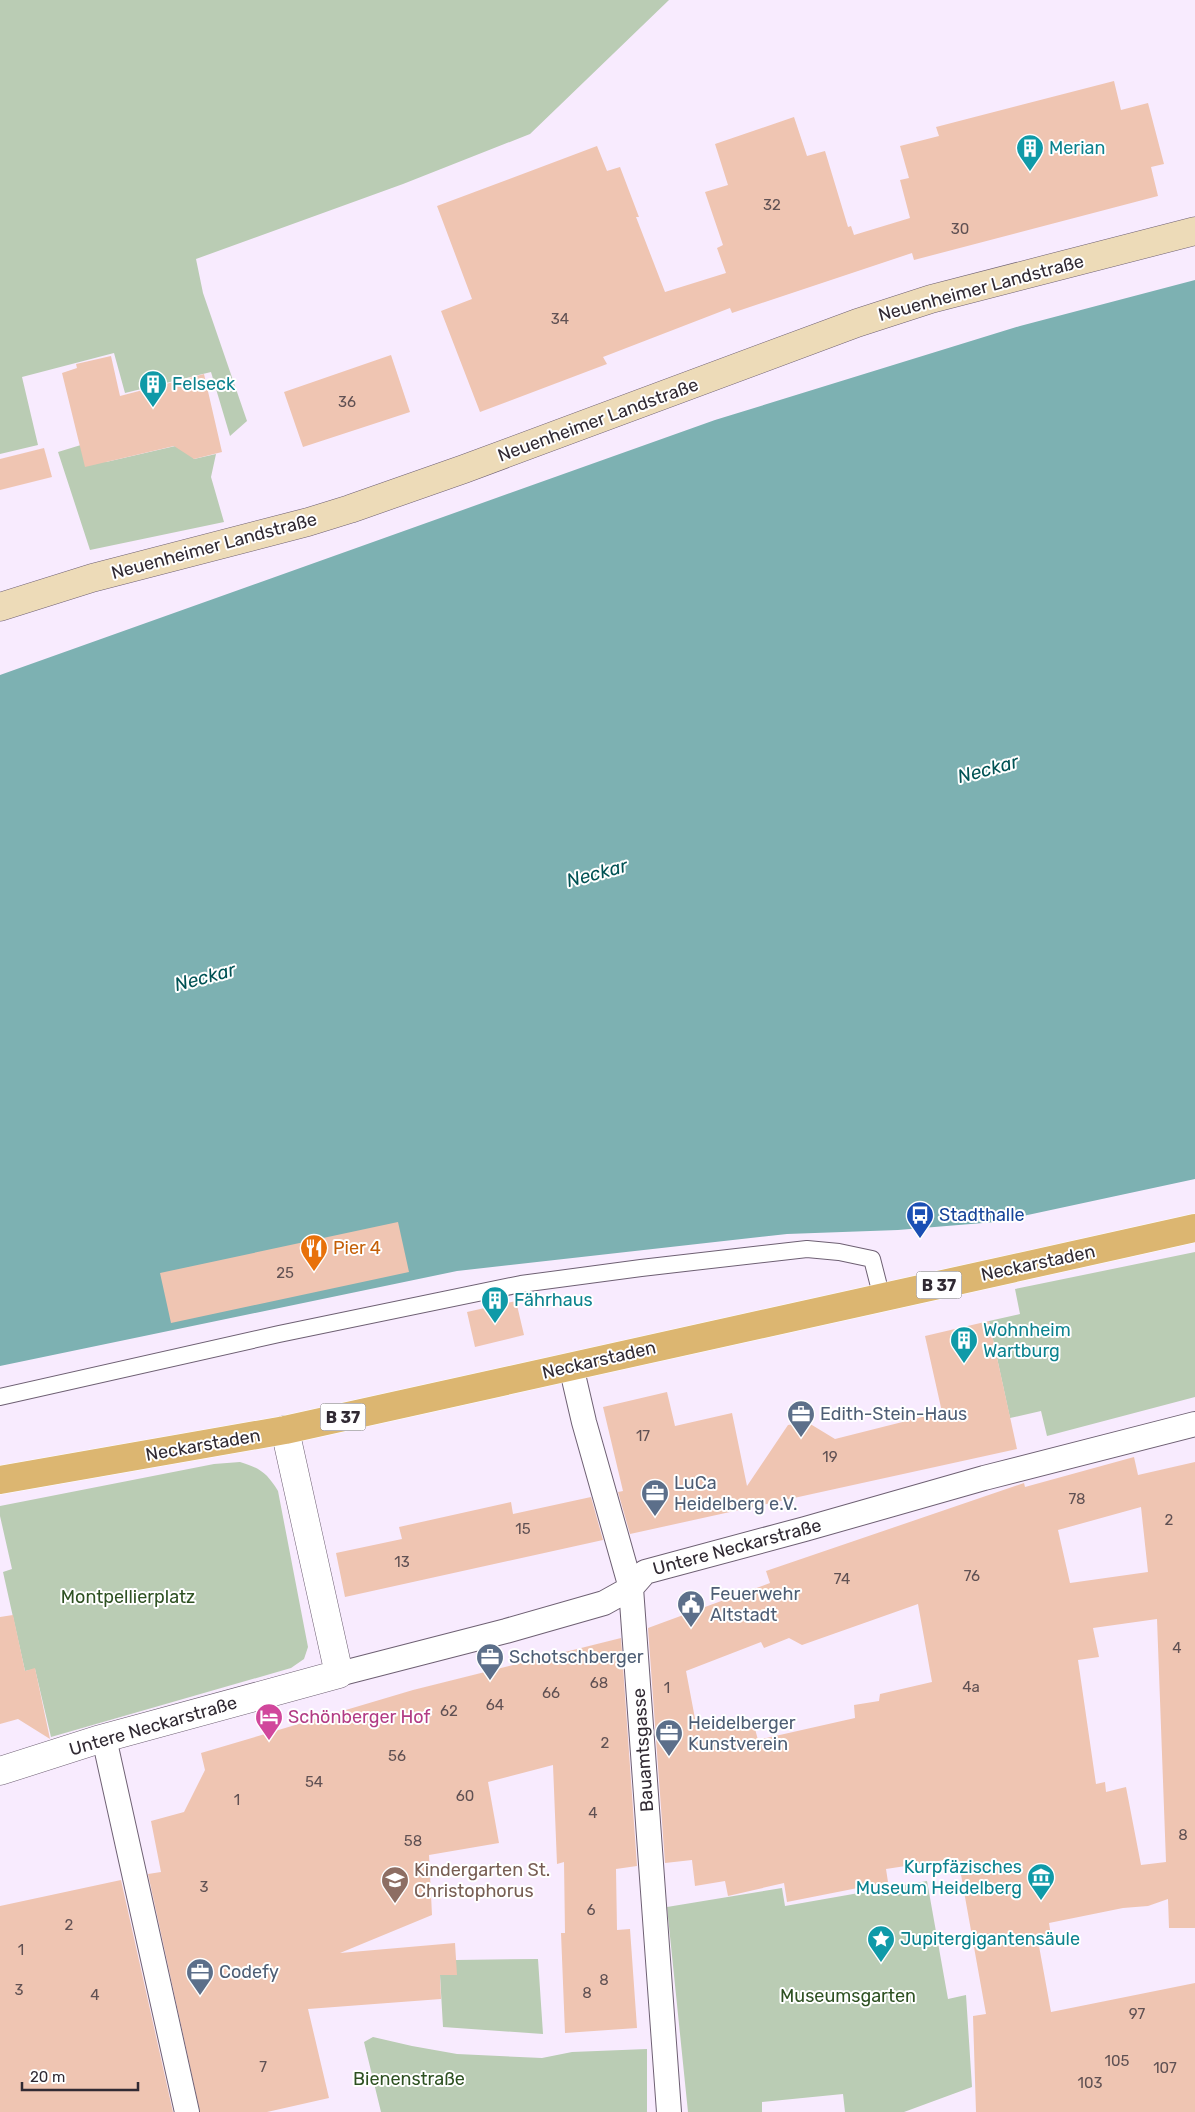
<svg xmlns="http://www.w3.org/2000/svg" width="1195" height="2112" font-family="Rubik,sans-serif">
  <rect width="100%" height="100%" fill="#f8ebfe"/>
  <path fill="#baccb4" d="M0,0H669L530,134L403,184L196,259L203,293L247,421L230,436L211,372L125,393L114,353L22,377L38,445L0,454Z
    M94,441L106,462L184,444L194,459L216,454L211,477L224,522L90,550L58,452Z
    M1195,1252V1397L1047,1436L1041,1411L1010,1418L989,1321L1020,1314L1015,1289Z
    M240,1462C260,1468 267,1473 278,1491L308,1647L304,1659L291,1668L51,1737L35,1669L25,1671L3,1572L12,1569L0,1516V1506L214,1464Z
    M927,1881L948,1999L966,1995L972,2087L904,2112H845L843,2094L762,2102V2112H688L667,1907L782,1888L785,1906Z
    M538,1959L543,2034L443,2027L440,1975H456V1960Z
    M373,2037L412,2046L457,2054L542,2058L572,2052L647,2049V2112H381L364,2042Z"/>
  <path fill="#7db1b2" d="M1195,280V1179L995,1222L898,1230L787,1234L457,1271L0,1366V675L715,420L1020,326Z"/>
  <path fill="#efc5b2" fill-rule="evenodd" d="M1114,81L1121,110L1148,103L1164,164L1151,167L1158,196L914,260L912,253L732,313L730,308L603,357L607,364L480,412L441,311L472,299L437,206L597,146L607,171L620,167L639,217H636L665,292L726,273L717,248L723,245L705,192L728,185L715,144L794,117L807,156L825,151L848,227L851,226L854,235L910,218L900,180L909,178L900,146L939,136L936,127Z
    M391,355L410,412L303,447L284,392Z
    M111,356L120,396L204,374L222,452L194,459L174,446L85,467L62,373L77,368L76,364Z
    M44,448L52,477L0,490V459Z
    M398,1222L409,1272L171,1323L160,1273Z
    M516,1301L524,1335L475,1347L467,1312Z
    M989,1321L1017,1449L630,1534L618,1492L623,1491L603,1407L667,1392L675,1426L732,1413L747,1486L788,1425L807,1422L835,1439L942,1412L925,1336Z
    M1134,1457L1138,1475L1195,1462V1928H1169L1168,1899L1148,1906L1123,1908L1049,1923L1052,1942L1039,1946L1051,2012L1195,1983V2112H976L973,2016L986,2014L958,1858L886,1869L888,1882L787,1902L784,1883L728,1896L725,1881L695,1886L692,1860L665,1863L648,1628L770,1583L766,1571L1024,1483L1025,1487ZM1141,1507L1148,1572L1070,1583L1058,1530ZM918,1604L932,1682L880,1694L879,1701L854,1705L855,1718L758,1740L754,1725L727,1730L726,1723L697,1729L686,1671L761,1642L764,1648L789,1638L802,1645ZM1157,1619L1166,1862L1141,1865L1126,1787L1106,1792L1105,1782L1096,1784L1078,1660L1099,1657L1093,1628Z
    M591,1497L603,1540L345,1597L336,1553L402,1539L399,1527L511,1502L513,1514Z
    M13,1615L25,1671L35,1668L50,1739L18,1719L0,1724V1617Z
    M621,1638L637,1866L616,1869L617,1930L630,1929L637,2028L565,2033L561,1933H565L564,1862L557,1864L553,1765L488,1782L499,1843L429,1855L432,1915L340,1953L455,1943L457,1975H440L441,1999L308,2009L329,2098L267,2112H200L148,1874L161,1872L151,1821L184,1812L205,1770L201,1753L413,1690Z
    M121,1880L173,2112H0V1906Z"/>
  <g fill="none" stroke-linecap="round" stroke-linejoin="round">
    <g stroke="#6e6073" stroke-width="18">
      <path id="service" d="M0,1397L279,1334L521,1284L641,1268L807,1249L839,1252L872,1259L882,1298"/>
    </g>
    <g stroke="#6e6073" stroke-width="26">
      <path id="pedestrian" d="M571,1366L584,1422L631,1588L669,2112
        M339,1674L506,1631L604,1603L631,1588L645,1572L805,1529L984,1478L1195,1424
        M104,1738L187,2112"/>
    </g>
    <g stroke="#6e6073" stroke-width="29">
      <path id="minor" d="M0,1771L97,1740L339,1674L285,1430"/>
    </g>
    <g stroke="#6e6073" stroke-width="29">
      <path id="secondary" d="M0,607L92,578L308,522L350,509L464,469L857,323L931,299L1195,231"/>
    </g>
    <g stroke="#fff" stroke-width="29">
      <path id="primary" d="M0,1480L285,1430L1195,1228"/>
    </g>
    <use href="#service" stroke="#fff" stroke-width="16"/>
    <use href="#pedestrian" stroke="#fff" stroke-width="24"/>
    <use href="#minor" stroke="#fff" stroke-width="28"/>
    <use href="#secondary" stroke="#eddbb8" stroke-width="28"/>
    <use href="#primary" stroke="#dcb671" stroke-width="28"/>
  </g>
  <defs>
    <g id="building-pin" transform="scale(1.4375)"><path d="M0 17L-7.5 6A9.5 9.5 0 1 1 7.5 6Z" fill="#0f9aa8" stroke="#fff"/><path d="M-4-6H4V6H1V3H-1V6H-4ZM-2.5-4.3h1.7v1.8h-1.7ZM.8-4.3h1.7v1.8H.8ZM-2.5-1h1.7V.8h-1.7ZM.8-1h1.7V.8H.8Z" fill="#fff"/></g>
    <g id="bus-pin" transform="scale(1.4375)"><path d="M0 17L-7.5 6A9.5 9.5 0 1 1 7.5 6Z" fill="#1a4fb4" stroke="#fff"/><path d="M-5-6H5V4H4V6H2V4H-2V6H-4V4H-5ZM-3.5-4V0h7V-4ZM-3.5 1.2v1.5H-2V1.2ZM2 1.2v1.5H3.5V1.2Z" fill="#fff"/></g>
    <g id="restaurant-pin" transform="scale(1.4375)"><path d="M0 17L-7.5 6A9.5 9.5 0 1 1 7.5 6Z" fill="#e8710a" stroke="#fff"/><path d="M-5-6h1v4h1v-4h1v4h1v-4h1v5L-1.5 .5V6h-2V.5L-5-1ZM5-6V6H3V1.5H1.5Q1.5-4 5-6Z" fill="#fff"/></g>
    <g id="office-pin" transform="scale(1.4375)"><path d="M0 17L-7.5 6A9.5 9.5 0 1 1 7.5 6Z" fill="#5c6f8a" stroke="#fff"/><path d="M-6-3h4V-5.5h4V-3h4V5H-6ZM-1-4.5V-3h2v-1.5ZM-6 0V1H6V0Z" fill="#fff"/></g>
    <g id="civic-pin" transform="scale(1.4375)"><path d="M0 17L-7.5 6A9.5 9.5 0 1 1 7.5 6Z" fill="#5c6f8a" stroke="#fff"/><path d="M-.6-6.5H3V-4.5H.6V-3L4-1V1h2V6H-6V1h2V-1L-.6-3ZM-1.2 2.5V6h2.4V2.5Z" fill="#fff"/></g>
    <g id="hotel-pin" transform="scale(1.4375)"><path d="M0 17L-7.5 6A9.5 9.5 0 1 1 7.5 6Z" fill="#d1479c" stroke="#fff"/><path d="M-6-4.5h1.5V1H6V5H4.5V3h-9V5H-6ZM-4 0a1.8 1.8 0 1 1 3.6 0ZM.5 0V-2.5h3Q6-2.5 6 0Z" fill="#fff"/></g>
    <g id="museum-pin" transform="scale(1.4375)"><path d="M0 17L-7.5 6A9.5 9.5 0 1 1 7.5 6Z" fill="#0f9aa8" stroke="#fff"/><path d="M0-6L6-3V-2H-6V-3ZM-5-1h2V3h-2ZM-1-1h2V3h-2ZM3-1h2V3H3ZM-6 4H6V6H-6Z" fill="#fff"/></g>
    <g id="school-pin" transform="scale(1.4375)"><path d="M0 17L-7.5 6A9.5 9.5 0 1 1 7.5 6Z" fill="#8d6e63" stroke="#fff"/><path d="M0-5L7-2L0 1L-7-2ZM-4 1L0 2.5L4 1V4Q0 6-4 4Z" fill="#fff"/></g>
    <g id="sight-pin" transform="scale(1.4375)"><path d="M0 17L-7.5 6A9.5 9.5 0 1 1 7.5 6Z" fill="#0f9aa8" stroke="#fff"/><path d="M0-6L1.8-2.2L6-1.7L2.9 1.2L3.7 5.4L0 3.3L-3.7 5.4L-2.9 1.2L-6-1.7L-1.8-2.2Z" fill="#fff"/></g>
  </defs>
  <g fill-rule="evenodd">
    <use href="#building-pin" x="1030" y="148"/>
    <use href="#building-pin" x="153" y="384"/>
    <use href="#bus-pin" x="920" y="1215"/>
    <use href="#restaurant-pin" x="314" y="1248"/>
    <use href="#building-pin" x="495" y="1300"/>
    <use href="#building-pin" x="964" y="1340"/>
    <use href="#office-pin" x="801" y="1414"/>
    <use href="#office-pin" x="655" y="1493"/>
    <use href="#civic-pin" x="691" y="1604"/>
    <use href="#office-pin" x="490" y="1657"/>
    <use href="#hotel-pin" x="269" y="1717"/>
    <use href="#office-pin" x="669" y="1733"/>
    <use href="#museum-pin" x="1041" y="1877"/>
    <use href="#school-pin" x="395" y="1880"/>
    <use href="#sight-pin" x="881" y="1939"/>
    <use href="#office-pin" x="200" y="1972"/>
  </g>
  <g text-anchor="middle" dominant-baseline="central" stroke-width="4" stroke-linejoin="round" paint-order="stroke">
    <g font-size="15" fill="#605153">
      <text x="772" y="205">32</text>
      <text x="960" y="229">30</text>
      <text x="560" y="319">34</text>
      <text x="347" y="402">36</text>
      <text x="285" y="1273">25</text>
      <text x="643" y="1436">17</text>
      <text x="830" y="1457">19</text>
      <text x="1077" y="1499">78</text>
      <text x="1169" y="1520">2</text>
      <text x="523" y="1529">15</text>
      <text x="402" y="1562">13</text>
      <text x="972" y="1576">76</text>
      <text x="842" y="1579">74</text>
      <text x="1177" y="1648">4</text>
      <text x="599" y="1683">68</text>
      <text x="971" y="1687">4a</text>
      <text x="667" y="1688">1</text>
      <text x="551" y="1693">66</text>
      <text x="495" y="1705">64</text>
      <text x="449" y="1711">62</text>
      <text x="605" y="1743">2</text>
      <text x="397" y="1756">56</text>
      <text x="314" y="1782">54</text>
      <text x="465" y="1796">60</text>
      <text x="237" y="1800">1</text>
      <text x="593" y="1813">4</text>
      <text x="1183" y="1835">8</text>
      <text x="413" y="1841">58</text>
      <text x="204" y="1887">3</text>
      <text x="591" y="1910">6</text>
      <text x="69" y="1925">2</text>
      <text x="21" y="1950">1</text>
      <text x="604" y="1980">8</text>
      <text x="19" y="1990">3</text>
      <text x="587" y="1993">8</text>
      <text x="95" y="1995">4</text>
      <text x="1137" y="2014">97</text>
      <text x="1117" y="2061">105</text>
      <text x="263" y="2067">7</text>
      <text x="1165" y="2068">107</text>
      <text x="1090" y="2083">103</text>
    </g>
    <g fill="#fff" stroke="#6f6a70" stroke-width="1">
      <rect x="916.5" y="1271.5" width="45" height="27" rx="4"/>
      <rect x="320.5" y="1403.5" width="45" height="27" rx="4"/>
    </g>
    <g font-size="16" font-weight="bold" fill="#312a33">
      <text x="939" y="1285">B 37</text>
      <text x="343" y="1417">B 37</text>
    </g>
    <g font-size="18" fill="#0d838f" stroke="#fff" text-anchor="start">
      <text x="1049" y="148">Merian</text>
      <text x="172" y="384">Felseck</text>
      <text x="514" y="1300">Fährhaus</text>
      <text x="983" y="1330">Wohnheim<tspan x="983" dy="21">Wartburg</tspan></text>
      <text x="1022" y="1867" text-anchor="end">Kurpfäzisches<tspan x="1022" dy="21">Museum Heidelberg</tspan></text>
      <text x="900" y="1939">Jupitergigantensäule</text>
    </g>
    <g font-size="18" fill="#312a33" stroke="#fff">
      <text transform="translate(981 288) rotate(-15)">Neuenheimer Landstraße</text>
      <text transform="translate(598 420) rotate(-20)">Neuenheimer Landstraße</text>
      <text transform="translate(214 546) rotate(-15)">Neuenheimer Landstraße</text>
      <text transform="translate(1038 1263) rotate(-12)">Neckarstaden</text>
      <text transform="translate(599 1360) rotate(-13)">Neckarstaden</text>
      <text transform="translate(203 1445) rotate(-10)">Neckarstaden</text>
      <text transform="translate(737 1547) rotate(-15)">Untere Neckarstraße</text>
      <text transform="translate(153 1726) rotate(-16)">Untere Neckarstraße</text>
      <text transform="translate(643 1750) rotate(-94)">Bauamtsgasse</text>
    </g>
    <g font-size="18" fill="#164399" stroke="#fff" text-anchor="start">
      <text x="939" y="1215">Stadthalle</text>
    </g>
    <g font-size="18" fill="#c56008" stroke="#fff" text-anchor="start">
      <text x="333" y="1248">Pier 4</text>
    </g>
    <g font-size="18" fill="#4e5e75" stroke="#fff" text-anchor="start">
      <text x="820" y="1414">Edith-Stein-Haus</text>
      <text x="674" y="1483">LuCa<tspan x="674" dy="21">Heidelberg e.V.</tspan></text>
      <text x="710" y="1594">Feuerwehr<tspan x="710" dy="21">Altstadt</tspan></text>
      <text x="509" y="1657">Schotschberger</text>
      <text x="688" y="1723">Heidelberger<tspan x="688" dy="21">Kunstverein</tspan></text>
      <text x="219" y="1972">Codefy</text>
    </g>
    <g font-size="18" fill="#2e5122" stroke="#fff">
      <text x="128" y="1597">Montpellierplatz</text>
      <text x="848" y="1996">Museumsgarten</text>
      <text x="409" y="2079">Bienenstraße</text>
    </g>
    <g font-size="18" fill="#b23c85" stroke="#fff" text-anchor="start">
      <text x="288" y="1717">Schönberger Hof</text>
    </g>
    <g font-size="18" fill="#785e54" stroke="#fff" text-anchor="start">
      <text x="414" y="1870">Kindergarten St.<tspan x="414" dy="21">Christophorus</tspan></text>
    </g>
    <g font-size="19" font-style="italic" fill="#005254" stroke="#fff">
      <text transform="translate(988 769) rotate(-15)">Neckar</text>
      <text transform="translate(597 873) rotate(-15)">Neckar</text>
      <text transform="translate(205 977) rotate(-15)">Neckar</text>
    </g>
  </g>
  <path d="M22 2082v8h116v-8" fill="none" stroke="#312a33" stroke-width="2.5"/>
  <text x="30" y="2082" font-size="15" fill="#312a33" stroke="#ffffff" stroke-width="4" paint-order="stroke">20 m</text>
</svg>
